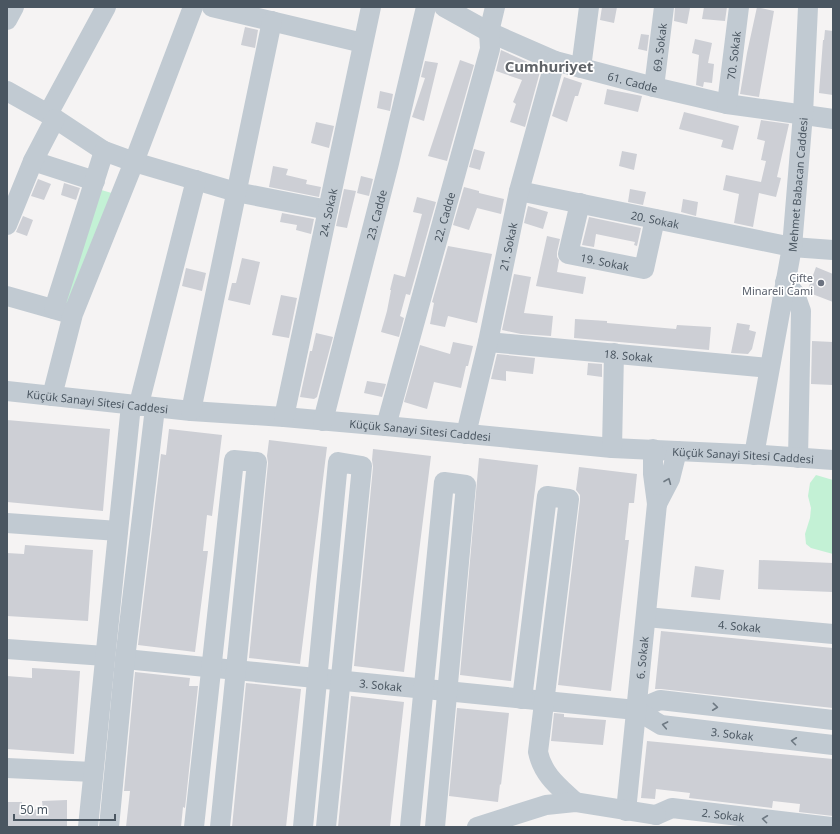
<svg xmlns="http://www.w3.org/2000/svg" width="840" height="834" font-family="'Noto Sans',sans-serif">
  <rect width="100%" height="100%" fill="#f5f3f3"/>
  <path fill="#c3f1d5" d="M98,189L115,194L69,307L64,305Z
    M816,475L833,480V554L811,548L806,544L805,534L810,518L811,508L808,496L810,483Z"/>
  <path fill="#cdcfd5" d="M602,7H617L614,23L600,20Z
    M675,7L690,8L687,24L674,21Z
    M704,7H727L725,21L702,19Z
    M757,7L774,11L759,97L740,94L747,53Z
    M245,27L258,30L255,48L241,45Z
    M825,30L833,31V95L819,93L823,40H824Z
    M641,34L649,35L647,51L638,49Z
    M695,39L712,43L708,63L714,64L712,83L704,82L703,87L696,85L699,55L692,53Z
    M501,50L541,68L525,127L510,122L516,104L513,102L522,80L496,71Z
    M460,60L474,65L447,161L428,156Z
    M425,61L438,63L424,121L412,117L425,78L421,77Z
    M564,77L582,83L578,96H575L567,122L552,116Z
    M607,89L642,96L638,112L604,104Z
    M380,91L393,94L390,111L377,108Z
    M684,112L739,126L733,150L721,147L723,140L679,129Z
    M761,120L789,124L777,177L781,178L776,197L759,193L753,227L734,223L739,194L723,190L726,175L761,182L766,161L761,160L765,141L757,139Z
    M316,122L334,126L329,148L311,143Z
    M474,149L485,152L480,170L469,167Z
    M622,151L637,154L634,170L619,166Z
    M273,166L288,169L286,175L307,180L306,184L321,187L319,197L269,187Z
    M361,176L373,179L369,196L357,193Z
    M38,179L51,184L44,200L31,196Z
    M64,183L80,188L76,200L61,195Z
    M464,187L479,191V193L504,199L501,214L477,208L469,230L453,225Z
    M344,189L356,191L347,228L336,226Z
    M630,189L646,192L643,205L628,202Z
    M417,197L436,202L410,295L406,294L400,316L404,318L399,337L381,332L387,311L391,290H390L394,274L405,277L422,214L413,212Z
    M683,199L698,202L696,216L681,212Z
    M528,206L548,212L543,229L524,223Z
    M282,213L314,219L311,234L296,230L297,225L280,222Z
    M23,216L33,220L27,236L16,232Z
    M589,217L641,228L637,246L634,245L635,242L596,234L594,247L582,245Z
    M547,236L560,239L557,252V257L559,260L557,272L586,277L583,294L536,286Z
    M448,246L492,254L477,323L448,316L445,327L430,324L434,303L432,302Z
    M242,258L260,262L250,305L228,300L232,283H236Z
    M816,267L833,274V302L807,292Z
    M186,268L206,273L202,291L182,286Z
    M514,274L531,277L524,313L553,316L551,336L521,334L502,330Z
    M281,295L297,298L289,338L272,335Z
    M575,319L607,321V323L676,329L677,325L711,327L709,350L574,338Z
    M737,323L750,325L749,330L756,332L752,349L748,354L731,353Z
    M316,333L333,337L317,397L314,399L300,397L310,351H312Z
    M812,341L833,342V385L811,384Z
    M453,342L473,346L468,366H466L461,388L434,382L427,409L404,402L420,345L450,354Z
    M497,354L535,358L533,374L506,371V381L491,379Z
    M588,363L602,364V377L587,375Z
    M367,381L386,384L382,397L364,393Z
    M7,420L110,429L103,511L7,502Z
    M169,429L222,435L212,516L207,515L203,551H208L195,652L138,645L161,454L166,455Z
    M269,440L327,447L300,664L249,658L268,463L267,456Z
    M373,449L431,456L404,672L354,666L373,467L372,460Z
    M479,458L538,465L511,681L460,675Z
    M579,467L637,474L634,503H629L625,540H629L611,691L558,685L580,500V495L576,490Z
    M25,545L93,550L88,621L7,616V553L24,554Z
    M759,560L833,563V592L758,589Z
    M695,566L724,570L720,600L691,597Z
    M661,631L833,648V708L661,689H655Z
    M32,668L80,671L74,754L7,749V676L32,678Z
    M135,672L190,678L189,686H198L185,808L183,807L181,827H126L130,791H124Z
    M246,683L301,689L286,827H232Z
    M351,696L404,702L390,827H338Z
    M457,708L509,713L501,785L500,784L498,802L449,796Z
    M554,713L564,714V717L606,720L603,745L551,741Z
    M647,741L833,759V816L799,812L800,804L773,801L772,808L689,798L690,793L656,789L655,799L641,798Z
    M67,800V827H7V802H22V810L43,809L42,801Z"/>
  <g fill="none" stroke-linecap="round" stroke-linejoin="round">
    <g stroke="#c1cad2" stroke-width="20">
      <path d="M212,7L363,43"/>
      <path id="s1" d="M444,7L489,32L555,61L654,87L727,104L833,119"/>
      <path d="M7,20L14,7"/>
      <path d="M581,68L589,7"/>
      <path id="s2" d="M654,87L664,7"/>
      <path d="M7,91L48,114L104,151"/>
      <path id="s3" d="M727,104L739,7"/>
      <path d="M48,114L106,7"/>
      <path d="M33,161L95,181"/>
      <path id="s4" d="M519,191L792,247L833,250"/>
      <path id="s5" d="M580,203L568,254L644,269L655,219"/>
      <path d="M7,225L33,161L55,119"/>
      <path d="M785,282L795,294L801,311L798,458"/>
      <path d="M7,296L67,313"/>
      <path d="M54,309L104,151L134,162L236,192L328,210"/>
      <path id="s6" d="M488,342L769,368"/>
      <path id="s7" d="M7,391L191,411L284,417L386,426L612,448L763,455L833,460"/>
      <path d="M52,396L73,314L134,162L193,7"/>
      <path d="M140,406L141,396L196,180"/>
      <path d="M191,411L272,21"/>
      <path id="s8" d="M284,417L371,7"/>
      <path id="s9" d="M323,421L389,163L426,7"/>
      <path id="s10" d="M386,426L490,49L489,32L495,7"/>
      <path id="s11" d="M466,434L488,342L519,191L555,61"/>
      <path d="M612,448L614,353"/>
      <path d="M653,449V474L657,504L670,479L677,451"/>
      <path id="s12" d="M754,455L792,247L803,114L808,7"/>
      <path d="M7,523L118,531"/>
      <path id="s13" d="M646,617L833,634"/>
      <path d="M7,649L105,656"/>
      <path id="s14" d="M125,659L636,710L660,700L833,720"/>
      <path d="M522,699L547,496L569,499L538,752C543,775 558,786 575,802"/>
      <path id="s15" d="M636,710L661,725L833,745"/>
      <path d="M7,768L93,772"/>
      <path id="s16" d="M626,811L657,504"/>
      <path id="s17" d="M656,815L672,808L831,827"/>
      <path d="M88,827L131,405"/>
      <path d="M109,827L125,659L155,408"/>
      <path d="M194,827L234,460L257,462L220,827"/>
      <path d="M303,827L338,462L362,466L326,827"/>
      <path d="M410,827L444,482L466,485L435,827"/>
      <path d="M477,827L546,805L575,802L656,815"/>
    </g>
  </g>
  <defs><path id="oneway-chevron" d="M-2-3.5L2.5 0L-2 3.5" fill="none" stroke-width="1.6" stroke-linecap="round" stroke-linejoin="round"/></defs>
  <g stroke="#6e7983">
    <use href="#oneway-chevron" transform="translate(668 481) rotate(-68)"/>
    <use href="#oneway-chevron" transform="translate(715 707) rotate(6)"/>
    <use href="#oneway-chevron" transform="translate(665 725) rotate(-169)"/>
    <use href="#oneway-chevron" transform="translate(794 741) rotate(-173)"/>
    <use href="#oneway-chevron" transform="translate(765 819) rotate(-173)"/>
  </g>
  <circle fill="#6b7280" stroke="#fff" stroke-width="1.5" cx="821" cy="283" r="4"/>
  <g text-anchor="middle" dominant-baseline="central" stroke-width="3.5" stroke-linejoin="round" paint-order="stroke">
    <g font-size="11" fill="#4a5661" stroke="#fff">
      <text stroke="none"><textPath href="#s2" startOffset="40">69. Sokak</textPath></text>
      <text stroke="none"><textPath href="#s3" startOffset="49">70. Sokak</textPath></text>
      <text stroke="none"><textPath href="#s1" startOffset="204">61. Cadde</textPath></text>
      <text stroke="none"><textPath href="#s12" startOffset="274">Mehmet Babacan Caddesi</textPath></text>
      <text stroke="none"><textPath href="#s8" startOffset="209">24. Sokak</textPath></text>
      <text stroke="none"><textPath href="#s9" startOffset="213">23. Cadde</textPath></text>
      <text stroke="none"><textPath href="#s10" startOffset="217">22. Cadde</textPath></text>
      <text stroke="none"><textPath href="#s4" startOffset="139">20. Sokak</textPath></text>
      <text stroke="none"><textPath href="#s11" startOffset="192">21. Sokak</textPath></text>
      <text stroke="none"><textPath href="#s5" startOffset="90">19. Sokak</textPath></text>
      <text stroke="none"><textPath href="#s6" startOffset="141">18. Sokak</textPath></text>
      <text stroke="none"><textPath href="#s7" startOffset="91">Küçük Sanayi Sitesi Caddesi</textPath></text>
      <text stroke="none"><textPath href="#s7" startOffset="415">Küçük Sanayi Sitesi Caddesi</textPath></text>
      <text stroke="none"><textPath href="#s7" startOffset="739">Küçük Sanayi Sitesi Caddesi</textPath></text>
      <text stroke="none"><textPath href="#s13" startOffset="94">4. Sokak</textPath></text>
      <text stroke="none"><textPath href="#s16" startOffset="154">6. Sokak</textPath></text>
      <text stroke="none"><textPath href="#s14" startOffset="257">3. Sokak</textPath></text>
      <text stroke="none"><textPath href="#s15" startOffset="101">3. Sokak</textPath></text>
      <text stroke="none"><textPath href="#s17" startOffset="69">2. Sokak</textPath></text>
    </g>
    <g font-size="11" fill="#5b616d" stroke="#fff" text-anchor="end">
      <text x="813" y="277">Çifte<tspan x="813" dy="13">Minareli Cami</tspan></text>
    </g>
    <g font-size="15" font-weight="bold" fill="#5f6368" stroke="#fff">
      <text x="549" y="66">Cumhuriyet</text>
    </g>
  </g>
  <rect width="840" height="834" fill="none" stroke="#4a5661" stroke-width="16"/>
  <path d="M14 814v6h101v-6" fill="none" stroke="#4a5661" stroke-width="2"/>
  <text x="20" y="814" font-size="12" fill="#4a5661" stroke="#ffffff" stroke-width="3" paint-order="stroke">50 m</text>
</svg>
